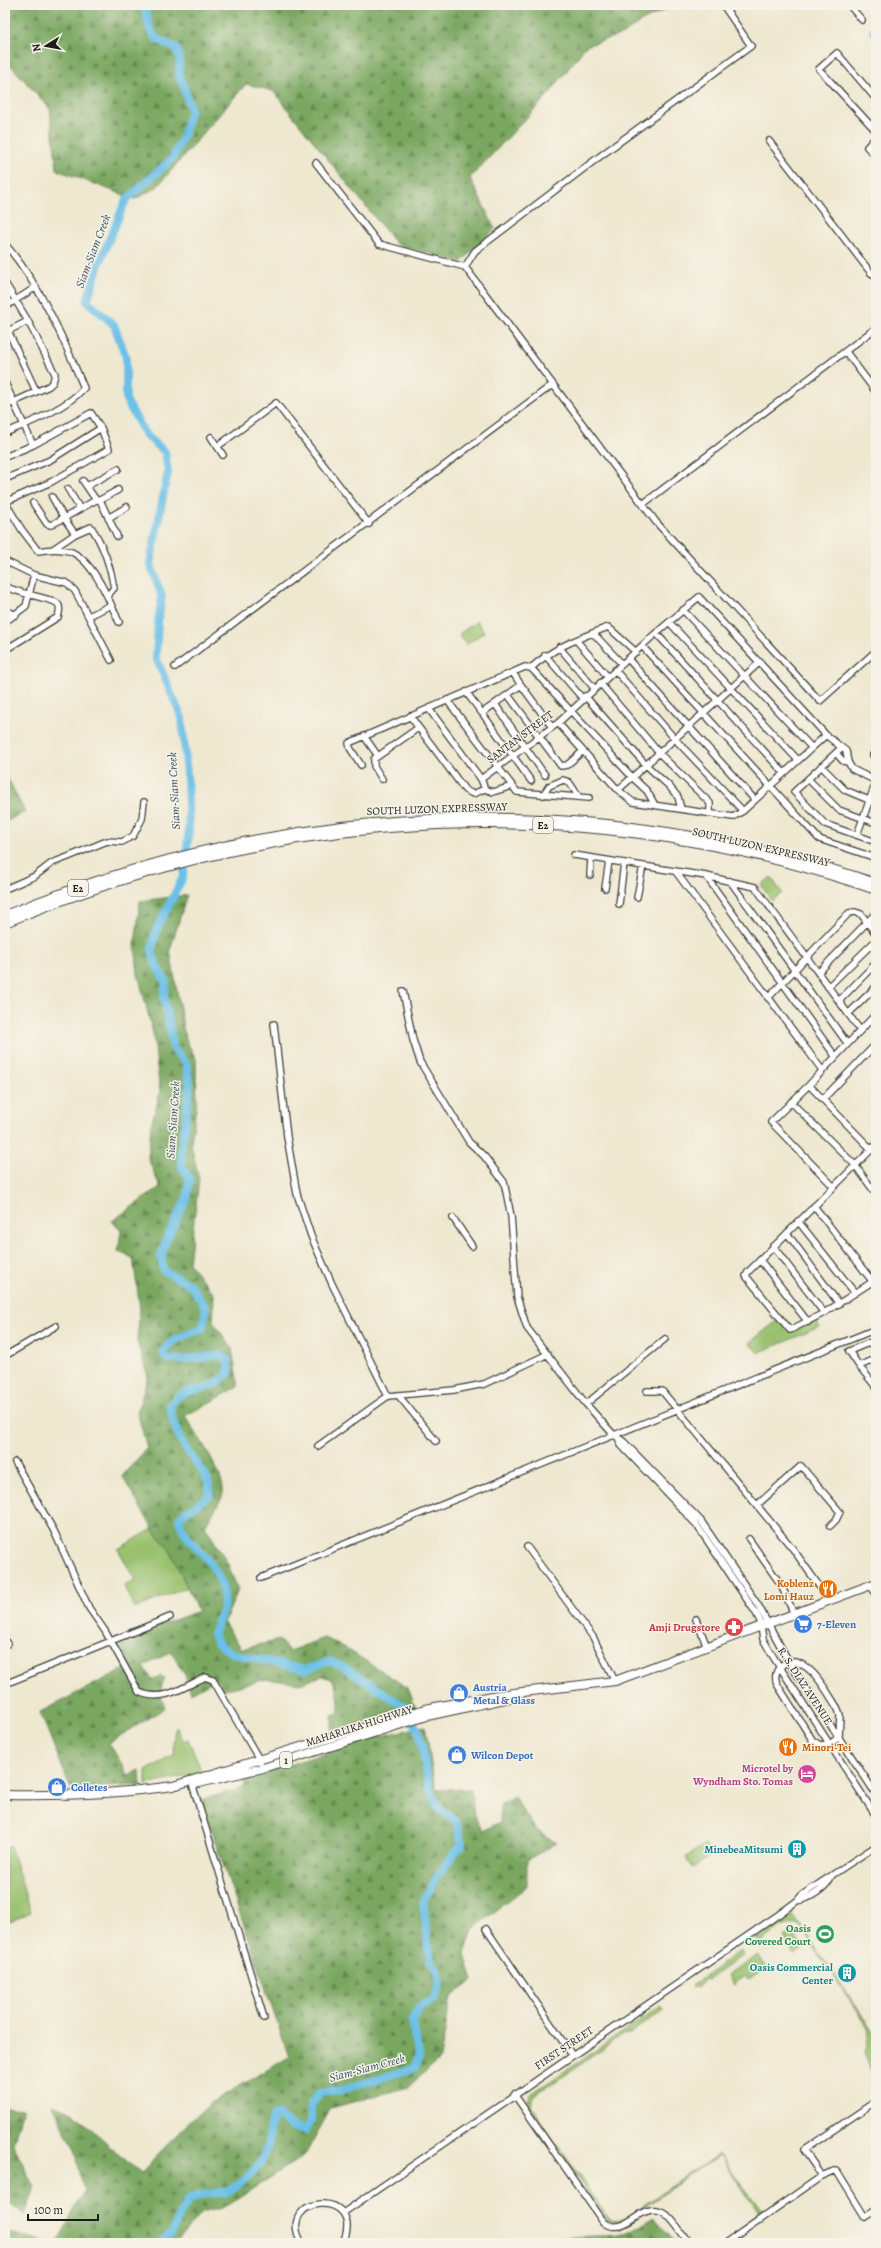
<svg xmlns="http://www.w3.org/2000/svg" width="881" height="2248" font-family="Alegreya,serif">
  <defs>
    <pattern id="forest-firs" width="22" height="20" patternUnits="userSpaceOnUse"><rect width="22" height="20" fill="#7aa761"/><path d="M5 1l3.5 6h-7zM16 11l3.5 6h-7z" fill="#63874f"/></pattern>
  </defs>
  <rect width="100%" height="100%" fill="#f7f3e8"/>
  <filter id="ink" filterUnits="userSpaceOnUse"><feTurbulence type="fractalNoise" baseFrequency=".025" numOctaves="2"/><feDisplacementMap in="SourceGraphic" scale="8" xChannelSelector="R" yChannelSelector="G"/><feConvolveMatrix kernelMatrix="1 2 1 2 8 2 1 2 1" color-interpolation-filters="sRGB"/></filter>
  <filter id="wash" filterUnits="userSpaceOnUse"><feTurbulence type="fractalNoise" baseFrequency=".012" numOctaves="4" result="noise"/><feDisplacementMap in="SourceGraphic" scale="16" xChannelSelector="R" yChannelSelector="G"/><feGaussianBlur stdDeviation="0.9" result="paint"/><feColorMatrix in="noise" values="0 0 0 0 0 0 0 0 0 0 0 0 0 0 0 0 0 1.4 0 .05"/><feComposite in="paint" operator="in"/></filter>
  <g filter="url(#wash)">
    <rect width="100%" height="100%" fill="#eee8d0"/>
    <path fill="#99c16e" stroke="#5a6e45" d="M477,621L484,632L466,645L459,634Z
      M771,877L782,893L772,901L761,885Z
      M778,1320L790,1332L816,1321L820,1327L758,1353L749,1343Z
      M153,1529L170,1550L188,1587L134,1609L124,1586L135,1580L118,1549Z
      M175,1726L183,1741L188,1739L199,1764L201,1773L146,1785V1771L175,1754L173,1746Z
      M705,1844L712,1855L693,1867L686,1857Z
      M10,1846L31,1912L5,1924V1849Z
      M793,1914L875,2034L876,2083L864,2052L869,2034L868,2027L800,1926C789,1917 768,1938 759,1944L755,1940Z
      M792,1932L804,1948L795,1954L784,1938Z
      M740,1951L743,1955L707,1980L705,1979L697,1988L693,1987L692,1985Z
      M758,1955L770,1970L769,1971L766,1968L748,1980L745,1976L734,1983L736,1986L735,1987L728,1975Z
      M661,2006L663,2011L632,2032L624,2034L561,2078L556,2081L555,2079V2082C546,2088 528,2095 532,2108L607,2216L613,2221L625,2218L719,2154L762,2211L759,2213L720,2155L625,2220C617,2224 612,2223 605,2218L530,2109L528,2100L531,2094Z"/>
    <path fill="url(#forest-firs)" stroke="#4b623e" d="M5,5H671L669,8L642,21L623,34L586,46L549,94L470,178L495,229L461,262L396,244L273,91L246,84L156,188L135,199L57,170L50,109L5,59Z
      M5,773L25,812L5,822Z
      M187,895L170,950L185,1038L196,1059L197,1100L191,1144L199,1179L189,1263L214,1294L213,1322L232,1348L238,1387L185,1416C195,1431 226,1476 223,1493C222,1501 209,1518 205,1526L227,1562L238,1590L224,1623L242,1649L279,1640L289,1651L324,1638L347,1649L408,1688L416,1709L372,1720L331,1735L332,1715L338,1713C341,1702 337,1691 333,1680L322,1676L300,1684L268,1679L223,1690L216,1679L191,1693L185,1675L171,1652L144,1666L152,1680L161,1675L165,1679C159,1688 161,1698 165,1708L109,1743L128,1775L140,1770L141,1785L71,1789L40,1712L126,1668L112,1642C140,1630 170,1623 198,1611L170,1550L153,1529L122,1476L147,1448L137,1412L148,1377L137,1341L140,1309L133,1258L118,1252L121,1231L112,1221L160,1187L148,1158L151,1126L160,1092L153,1033L138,974L135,945L140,901Z
      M425,1726C430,1747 430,1768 436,1790L471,1789L474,1816L483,1831L500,1822V1805L514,1797L536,1830L557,1843L527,1860V1886L473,1929L465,1954L473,1981L451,1997L440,2059L408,2087L331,2108L305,2155L223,2208L201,2213L176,2243H57L84,2192L75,2149L53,2105L76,2115L141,2174L179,2132L209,2104L289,2057L201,1800L245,1787L243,1779L377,1737Z
      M5,2107L23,2109L13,2144L35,2187L25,2215L5,2201Z
      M652,2218L678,2243H508L513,2239L624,2235Z
      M5,2232L52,2243H5Z"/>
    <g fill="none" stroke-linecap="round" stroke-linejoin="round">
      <path stroke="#6bc0e8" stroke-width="8" d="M144,5L150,29L156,39L176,48L180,60L179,73L191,110L183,136L172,159L126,200L99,264L87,301L114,325L126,357V400L145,434L165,452L168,472L150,563L162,597L158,621L156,658L182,718L187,775L189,831L183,877L156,931L152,950L156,965L166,982L164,997L173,1048L186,1063L190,1085L181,1152L182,1167L190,1179L187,1198L166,1240L161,1257L164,1271L191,1285L206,1308L203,1328C190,1335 168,1338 163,1353L167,1359L181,1360L221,1355L228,1360L229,1373C224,1377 219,1382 213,1385C194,1394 187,1385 170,1405C172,1422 177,1435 186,1449C196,1465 210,1474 210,1494C201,1505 188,1507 179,1518C181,1530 188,1538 196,1547C211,1562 224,1579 224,1601C224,1611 217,1624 213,1634L217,1643L232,1653L305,1670L330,1661L347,1669L404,1706L420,1734L429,1788L439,1808L456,1821L462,1844L434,1881L423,1901L430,1960L438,1969L440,1984L434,1999L419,2007L412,2020L419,2057L414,2068L342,2090L320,2092L311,2104V2121L305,2131L293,2127L279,2116H273L269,2130V2143L260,2164L245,2180L227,2192L199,2195L187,2200L172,2233L160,2243
        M873,30L876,34"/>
    </g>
  </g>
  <g filter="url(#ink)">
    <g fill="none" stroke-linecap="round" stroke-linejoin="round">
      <g stroke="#3c3b37" stroke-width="8">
        <path id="minor" d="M849,5L862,20
          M876,99L837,53L819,69L876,131
          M876,137L867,147L876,156
          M769,141L871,273L876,276
          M316,163L379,244L465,267L656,522L820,701L876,651
          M5,244C41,286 63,338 84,388C67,408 29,423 5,433
          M465,267L475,251L603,154L751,46L723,5
          M5,283L28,321L55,374L53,382L49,386L5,406
          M5,307L36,287
          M28,321L8,331L36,391
          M846,352L876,392
          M5,383L33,445
          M211,437L223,455
          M218,446L276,403L369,524
          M5,457L33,445L91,413L101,428L109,449L51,482L5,502
          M5,479L50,460L101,428
          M87,486L118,469
          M68,489L80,509
          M52,497L64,518L96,500L83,481
          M96,500H100L117,536
          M100,500L118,490
          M5,502L22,530L38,551C48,549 59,548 69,551C93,559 109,600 119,622
          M33,503L47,524L51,525L64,518L75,534
          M643,504L876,328
          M108,518L127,507
          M53,549L75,534L91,527C103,544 111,568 114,588L107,596
          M5,561L34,575L67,583L75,591L111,660
          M5,586C15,593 55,599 58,604C61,608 59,613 58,617L5,650
          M5,610L16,615
          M683,610L812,748
          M89,616L111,605
          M5,622L26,606L34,575
          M669,622L798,760
          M593,633L622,664
          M656,633L784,773
          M576,640L608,677
          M642,646L819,839L876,858
          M559,647L594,688
          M545,655L583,699
          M628,659L755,800
          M175,667L552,385
          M531,668C554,647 580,638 608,627L636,652
          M615,670L675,739L743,811
          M600,683L659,753L710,803V813
          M521,685L552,727
          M466,692L482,713L521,685L513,673
          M508,695L561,766L567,765L583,751
          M585,696L646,765L669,786L678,797L681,809
          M447,700L517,792L589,798
          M495,704L545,775
          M482,713L531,781
          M410,716L465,790L473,794L485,789L481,779L429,709
          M558,723L618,790L633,802L733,817L743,811L826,735
          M364,736L378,756
          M841,748L794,792L825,824L876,842
          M876,751L873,755L876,759
          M836,753L843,761L848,762
          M361,765L350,748L349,743L525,667L531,668L632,777L647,791L655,805
          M821,766L845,790L876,803
          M382,779L374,766V759L418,728
          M481,779L558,723L656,633L699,597L826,735L846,751L848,762L852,769L876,781
          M808,779L839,810L876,823
          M485,789L493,792L512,786
          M618,790L760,662
          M543,795L549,786L563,780L569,782L579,797
          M857,835L876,782
          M574,855L706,876L755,887L860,1030
          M676,872L822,1070
          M590,875L591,858
          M706,876L835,1056
          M730,881L847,1043
          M605,888L609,861
          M5,889L35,876L52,863L68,857L107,841L122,842L133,836L142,819L144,802
          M637,897L643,866
          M619,904L624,863
          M818,973L875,914
          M828,987L876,940
          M403,991L413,1040L420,1062L469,1142L484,1156L504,1182L511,1216L517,1297L527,1328L586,1404L613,1434L624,1442L701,1521L758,1605L789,1662L876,1794
          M768,998L849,913L855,912L861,914L876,934
          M839,1001L876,963
          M848,1014L876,987
          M274,1024L287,1137L297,1194L311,1236L332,1284L388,1396
          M809,1085L871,1149
          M823,1099L876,1044
          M791,1102L855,1165L876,1194
          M833,1186L771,1122L809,1085L876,1014
          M814,1206L876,1286
          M453,1218L472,1246
          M798,1221L855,1293
          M787,1233L839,1304
          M773,1246L824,1313
          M760,1260L808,1322
          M872,1282L824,1313L790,1330L746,1276L748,1272L876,1145
          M876,1340L849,1351L859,1366L876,1359
          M5,1356L56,1326
          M859,1366L876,1387
          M647,1391H662L793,1549L829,1600
          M398,1395L436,1441
          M586,1404L665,1339
          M619,1440L621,1445L696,1524L756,1613L760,1621L763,1639L774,1658L876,1816
          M318,1446L388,1396L454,1390L484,1384L548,1354
          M15,1462L54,1531L89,1608L105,1631L139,1692C162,1703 184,1687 205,1677L213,1680L260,1761
          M757,1505L801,1466L840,1512L836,1520L830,1526
          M749,1539L781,1585L794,1614
          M527,1547L593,1637L615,1681
          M261,1578L876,1329
          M870,1585L876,1594
          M696,1619L707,1647
          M5,1640L7,1644H5
          M786,1662C810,1657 827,1692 838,1709L840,1715L839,1737L830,1744L820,1745L813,1741L777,1684C773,1673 778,1668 786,1662Z
          M5,1684L170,1617
          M191,1780L264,2018
          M797,1901C810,1899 826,1888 831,1877
          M486,1929L572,2055
          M514,2094L603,2222C624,2239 642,2200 663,2212C673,2218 682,2234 689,2243
          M822,2176L804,2150L876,2101
          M343,2213L778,1915L797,1901L802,1895L876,1846
          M302,2243C273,2195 367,2187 343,2243
          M726,2243L822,2176L836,2170L865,2217L876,2210"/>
      </g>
      <g stroke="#3c3b37" stroke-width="10">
        <path id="highway" d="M5,915C289,798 584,785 876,883
          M5,923C285,806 588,790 876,890
          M195,1784L263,1768L427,1716L509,1698
          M5,1795C62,1796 117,1794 173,1786L425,1709L498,1695L615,1681L876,1583"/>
      </g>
      <use href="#minor" stroke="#fff" stroke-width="5.5"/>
      <use href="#highway" stroke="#fff" stroke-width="8"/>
    </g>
  </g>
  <defs>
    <g id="restaurant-disc" transform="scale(1)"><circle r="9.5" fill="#e8710a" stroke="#f7f3e8"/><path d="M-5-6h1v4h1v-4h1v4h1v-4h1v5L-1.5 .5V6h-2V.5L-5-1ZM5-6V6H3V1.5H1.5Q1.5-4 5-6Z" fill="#fff"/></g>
    <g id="supermarket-disc" transform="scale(1)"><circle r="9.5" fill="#3f7fe0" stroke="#f7f3e8"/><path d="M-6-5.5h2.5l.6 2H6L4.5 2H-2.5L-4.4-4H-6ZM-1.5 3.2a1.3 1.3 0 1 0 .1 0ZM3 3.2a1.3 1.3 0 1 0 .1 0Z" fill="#fff"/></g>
    <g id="pharmacy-disc" transform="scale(1)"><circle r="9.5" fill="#e0444e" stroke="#f7f3e8"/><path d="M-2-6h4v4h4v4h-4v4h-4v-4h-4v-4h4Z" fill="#fff"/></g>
    <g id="shop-disc" transform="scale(1)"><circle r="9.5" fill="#3f7fe0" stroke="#f7f3e8"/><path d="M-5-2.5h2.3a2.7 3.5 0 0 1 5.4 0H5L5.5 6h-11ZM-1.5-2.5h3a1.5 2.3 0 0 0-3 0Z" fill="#fff"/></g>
    <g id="hotel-disc" transform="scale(1)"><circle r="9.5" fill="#d1479c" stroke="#f7f3e8"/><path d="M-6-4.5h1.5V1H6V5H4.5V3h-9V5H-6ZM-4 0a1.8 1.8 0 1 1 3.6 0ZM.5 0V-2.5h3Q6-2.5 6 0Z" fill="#fff"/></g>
    <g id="building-disc" transform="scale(1)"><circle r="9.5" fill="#0f9aa8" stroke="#f7f3e8"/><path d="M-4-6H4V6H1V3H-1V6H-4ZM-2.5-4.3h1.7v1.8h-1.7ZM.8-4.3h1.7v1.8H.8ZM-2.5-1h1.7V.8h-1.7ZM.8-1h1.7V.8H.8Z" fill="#fff"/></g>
    <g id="stadium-disc" transform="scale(1)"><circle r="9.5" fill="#2e9e5b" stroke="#f7f3e8"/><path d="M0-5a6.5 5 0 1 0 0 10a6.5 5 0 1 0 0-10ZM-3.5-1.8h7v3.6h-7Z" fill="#fff"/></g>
  </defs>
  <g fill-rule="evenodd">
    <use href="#restaurant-disc" x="828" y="1589"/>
    <use href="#supermarket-disc" x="803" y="1624"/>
    <use href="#pharmacy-disc" x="734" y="1627"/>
    <use href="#shop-disc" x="459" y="1693"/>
    <use href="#restaurant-disc" x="788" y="1747"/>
    <use href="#shop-disc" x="457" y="1755"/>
    <use href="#hotel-disc" x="807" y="1774"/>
    <use href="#shop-disc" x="57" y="1787"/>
    <use href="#building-disc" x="797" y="1849"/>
    <use href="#stadium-disc" x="825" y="1934"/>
    <use href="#building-disc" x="847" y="1973"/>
  </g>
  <g text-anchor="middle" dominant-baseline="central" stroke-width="3" stroke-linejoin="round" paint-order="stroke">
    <g fill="#f7f3e8" stroke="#5e5c59" stroke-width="1">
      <rect x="533" y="817" width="20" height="16" rx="3"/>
      <rect x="68" y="880" width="20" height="16" rx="3"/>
      <rect x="280" y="1752" width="12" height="16" rx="3"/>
    </g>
    <g font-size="10" font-weight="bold" fill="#1c1c1c">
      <text x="543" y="825">E2</text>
      <text x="78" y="888">E2</text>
      <text x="286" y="1760">1</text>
    </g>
    <g font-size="11" fill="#1c1c1c" stroke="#f7f3e8">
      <text transform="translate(520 737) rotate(-37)">SANTAN STREET</text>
      <text transform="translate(437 809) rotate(-2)">SOUTH LUZON EXPRESSWAY</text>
      <text transform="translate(761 847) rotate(13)">SOUTH LUZON EXPRESSWAY</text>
      <text transform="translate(805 1686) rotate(57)">R. S. DIAZ AVENUE</text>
      <text transform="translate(359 1726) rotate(-18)">MAHARLIKA HIGHWAY</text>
      <text transform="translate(564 2048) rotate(-34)">FIRST STREET</text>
    </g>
    <g font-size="11" font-weight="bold" fill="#c56008" stroke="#f7f3e8" text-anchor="end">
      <text x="814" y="1583">Koblenz<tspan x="814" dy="13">Lomi Hauz</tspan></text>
      <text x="802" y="1747" text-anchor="start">Minori-Tei</text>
    </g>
    <g font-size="11" font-weight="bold" fill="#366cbe" stroke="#f7f3e8" text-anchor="start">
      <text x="817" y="1624">7-Eleven</text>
      <text x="473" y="1687">Austria<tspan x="473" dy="13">Metal &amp; Glass</tspan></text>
      <text x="471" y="1755">Wilcon Depot</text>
      <text x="71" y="1787">Colletes</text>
    </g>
    <g font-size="11" font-weight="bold" fill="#be3a42" stroke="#f7f3e8" text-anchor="end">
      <text x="720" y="1627">Amji Drugstore</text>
    </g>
    <g font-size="11" font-weight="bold" fill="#b23c85" stroke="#f7f3e8" text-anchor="end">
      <text x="793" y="1768">Microtel by<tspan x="793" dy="13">Wyndham Sto. Tomas</tspan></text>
    </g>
    <g font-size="11" font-weight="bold" fill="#0d838f" stroke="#f7f3e8" text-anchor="end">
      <text x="783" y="1849">MinebeaMitsumi</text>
      <text x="833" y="1967">Oasis Commercial<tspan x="833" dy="13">Center</tspan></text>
    </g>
    <g font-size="11" font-weight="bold" fill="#27864d" stroke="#f7f3e8" text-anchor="end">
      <text x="811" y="1928">Oasis<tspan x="811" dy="13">Covered Court</tspan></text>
    </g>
    <g font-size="12" font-style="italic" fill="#385563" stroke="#f7f3e8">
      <text transform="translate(93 251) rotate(-69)">Siam-Siam Creek</text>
      <text transform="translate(174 791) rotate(-93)">Siam-Siam Creek</text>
      <text transform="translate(173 1120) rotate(-86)">Siam-Siam Creek</text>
      <text transform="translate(367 2068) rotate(-15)">Siam-Siam Creek</text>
    </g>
  </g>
  <rect width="881" height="2248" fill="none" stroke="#f7f3e8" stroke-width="20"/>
  <g transform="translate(46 46) rotate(259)" stroke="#f7f3e8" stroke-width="3" paint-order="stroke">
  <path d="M0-3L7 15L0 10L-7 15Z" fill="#1c1c1c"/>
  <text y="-6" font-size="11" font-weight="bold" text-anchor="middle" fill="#1c1c1c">N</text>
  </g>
  <path d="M28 2214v6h70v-6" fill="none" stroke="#1c1c1c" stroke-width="2"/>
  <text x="34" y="2214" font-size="12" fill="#1c1c1c" stroke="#f7f3e8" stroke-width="3" paint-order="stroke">100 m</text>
</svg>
